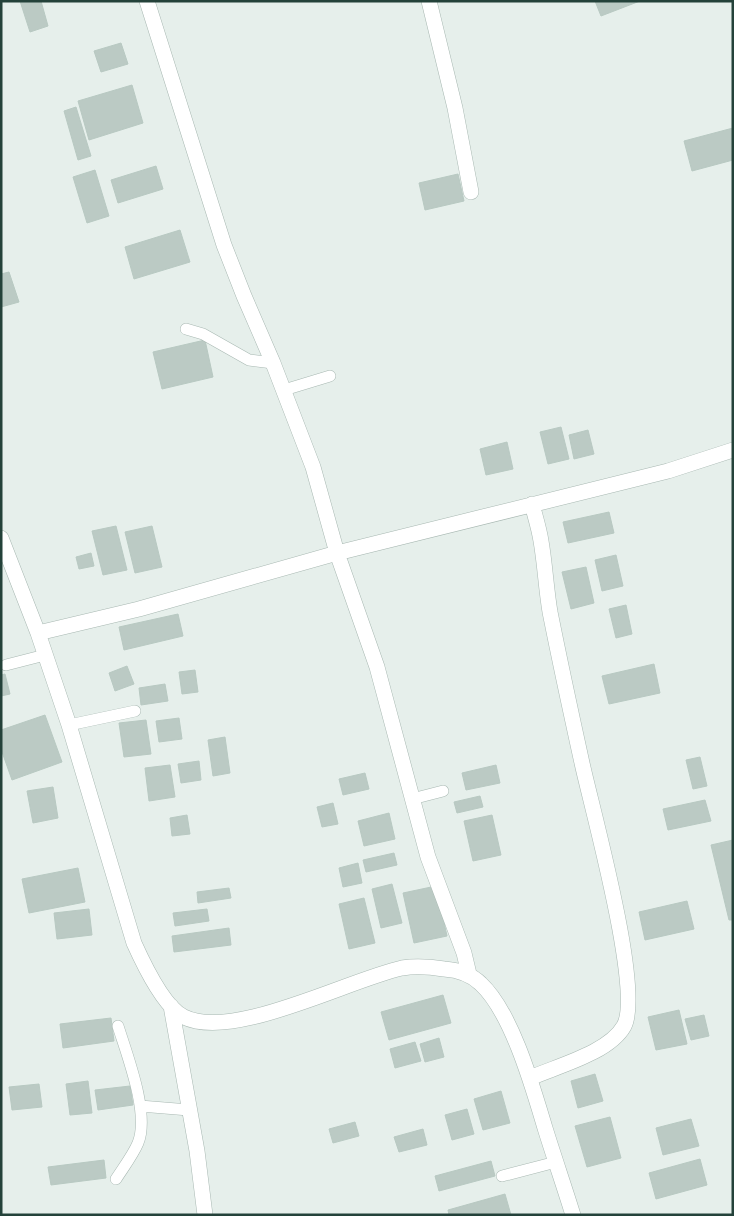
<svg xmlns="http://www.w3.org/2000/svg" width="734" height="1216" font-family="Helvetica,sans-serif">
  <rect width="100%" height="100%" fill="#e6efeb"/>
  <path fill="#bbcac4" stroke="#b8c9c2" d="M20,1H41L48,26L30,32Z
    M595,1H640L601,16Z
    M121,43L128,64L101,72L94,51Z
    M132,85L143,123L89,140L78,101Z
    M76,107L91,156L78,160L64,111Z
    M733,128V160L692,171L684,141Z
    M156,166L163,189L118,203L111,180Z
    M95,170L109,216L87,223L73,177Z
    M458,174L464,201L425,210L419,183Z
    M180,230L190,262L134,279L125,247Z
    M9,272L19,302L1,307V274Z
    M205,340L213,377L162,389L153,352Z
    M561,427L569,459L548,464L540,432Z
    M588,430L594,454L574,459L569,435Z
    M507,442L513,469L486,475L480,449Z
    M609,512L614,533L568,543L563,522Z
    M116,526L127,570L103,575L92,531Z
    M152,526L162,567L135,573L125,532Z
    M91,553L94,566L79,569L76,557Z
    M616,555L623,586L602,591L595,560Z
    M586,567L594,603L571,609L562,572Z
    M626,605L632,634L616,638L609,609Z
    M178,614L183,636L124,650L119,627Z
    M654,664L660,693L609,704L602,676Z
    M127,666L134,684L115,691L109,673Z
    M195,670L198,692L182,694L179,672Z
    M5,674L10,694L1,696V675Z
    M165,684L168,701L141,705L139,688Z
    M45,715L62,762L12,780L1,749V730Z
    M179,718L182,739L159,742L156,721Z
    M146,720L151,754L124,757L119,723Z
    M225,737L230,773L213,776L208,740Z
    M700,757L707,786L693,789L686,760Z
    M199,761L201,780L181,783L178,764Z
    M170,765L175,797L149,801L145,768Z
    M496,765L500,783L466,790L462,773Z
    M365,773L369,789L343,795L339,779Z
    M53,787L58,818L33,823L27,791Z
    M480,796L483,807L457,813L454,802Z
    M705,800L711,821L668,830L663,809Z
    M333,803L338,824L322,827L317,807Z
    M389,813L395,839L364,846L358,821Z
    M187,815L190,834L172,836L170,818Z
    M492,815L501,855L473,861L464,821Z
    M733,840V920H729L711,845Z
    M394,853L397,865L366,872L363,860Z
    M358,863L362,883L343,887L339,868Z
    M78,868L85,902L29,913L22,879Z
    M392,884L402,923L381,928L372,889Z
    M436,886L447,936L414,943L403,893Z
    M229,888L231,898L198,903L197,892Z
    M364,898L375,943L349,949L339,904Z
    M687,901L694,929L645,940L639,912Z
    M89,909L92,935L57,939L54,913Z
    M207,909L209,921L175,926L173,913Z
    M229,928L231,945L174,952L172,936Z
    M443,995L451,1023L389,1040L381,1012Z
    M679,1010L687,1044L656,1050L648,1017Z
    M704,1015L709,1036L691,1040L685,1019Z
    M111,1018L114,1041L63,1048L60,1024Z
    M439,1038L444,1057L425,1062L420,1044Z
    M415,1042L421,1061L395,1068L390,1049Z
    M595,1074L603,1101L578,1108L571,1081Z
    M88,1081L92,1113L70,1115L66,1084Z
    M39,1084L42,1107L12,1110L9,1087Z
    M130,1086L133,1105L98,1110L95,1090Z
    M501,1091L510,1123L483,1130L474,1099Z
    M467,1109L474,1134L452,1140L445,1115Z
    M610,1117L621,1158L587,1167L575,1126Z
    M691,1119L699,1146L663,1155L656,1128Z
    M355,1122L359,1136L333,1143L329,1129Z
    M423,1129L427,1145L399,1152L394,1137Z
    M700,1159L707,1185L656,1199L649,1173Z
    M104,1160L106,1178L51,1185L48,1167Z
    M491,1161L495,1176L439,1191L435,1176Z
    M505,1194L511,1215H449L448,1210Z"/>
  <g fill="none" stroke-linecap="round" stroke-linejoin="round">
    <g stroke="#a8b8b2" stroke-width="12">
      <path id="lane" d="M186,329L203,334L249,360L273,363
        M284,390L330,376
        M6,665L45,655
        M69,725L135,711
        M412,799L443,791
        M140,1106L189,1110
        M502,1176L556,1162
        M116,1179C123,1168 133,1155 138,1143C150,1114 127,1055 118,1026"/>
    </g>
    <g stroke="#a8b8b2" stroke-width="16">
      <path id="street" d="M147,1L224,245L244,296L273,363L313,467L337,553L377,667L428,857L464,953L469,974
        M429,1L455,108L471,192
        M1,538L38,633L69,725L134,943C143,963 164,1007 184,1017C233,1041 348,980 402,968C415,966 431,967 444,969C458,970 471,974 481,984C512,1013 533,1088 545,1128C554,1157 564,1186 573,1215
        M38,633L139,609L337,553L668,471L733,450
        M171,1006L197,1151L205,1215
        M530,1078C557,1066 609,1053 624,1026C643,991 592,809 582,763C571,713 560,662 550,612C546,588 545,564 541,541C539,528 535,516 532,504"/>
    </g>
    <use href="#lane" stroke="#fff" stroke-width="11"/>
    <use href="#street" stroke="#fff" stroke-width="15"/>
  </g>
  <rect width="734" height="1216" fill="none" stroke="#24423a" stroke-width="5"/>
</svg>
